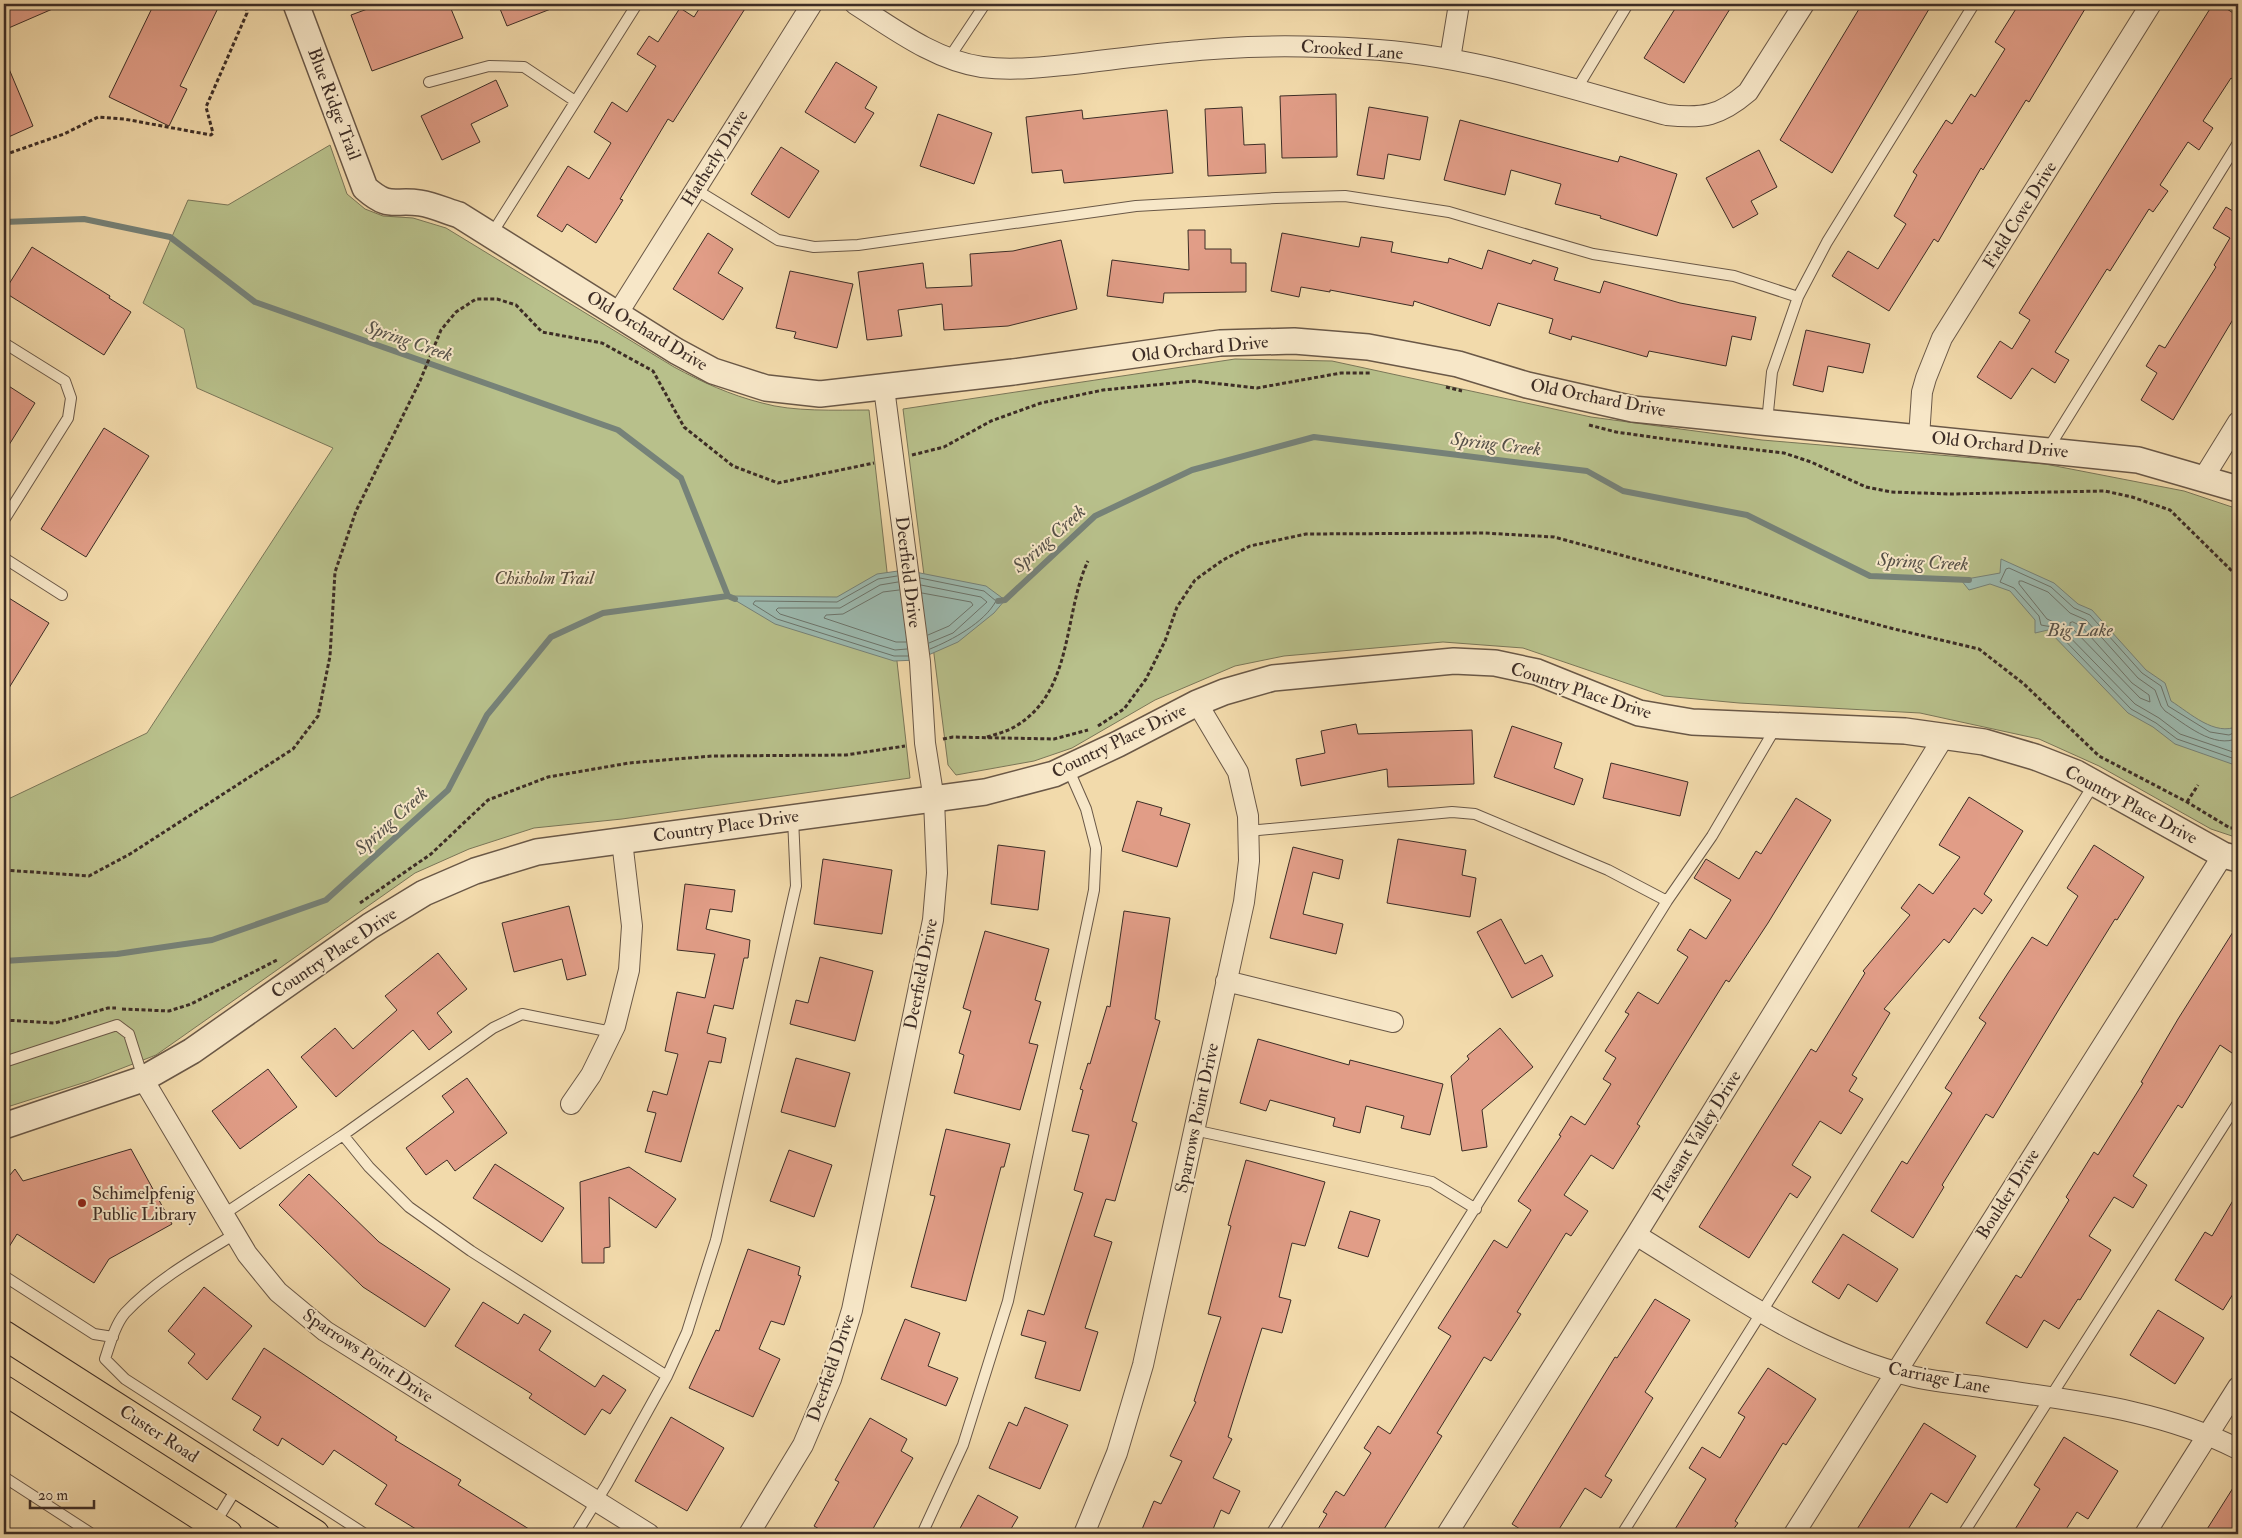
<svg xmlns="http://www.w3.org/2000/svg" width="2242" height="1538" font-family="'IM FELL Double Pica',serif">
  <rect width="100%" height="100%" fill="#f2daab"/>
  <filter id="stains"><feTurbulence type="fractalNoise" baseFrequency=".004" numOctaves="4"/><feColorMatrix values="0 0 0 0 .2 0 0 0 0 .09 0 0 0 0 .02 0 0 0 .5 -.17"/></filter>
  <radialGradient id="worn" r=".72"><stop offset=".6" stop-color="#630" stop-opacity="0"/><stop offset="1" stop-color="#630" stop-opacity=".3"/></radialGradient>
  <path fill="#b8c08b" stroke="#7a7658" d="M330,145L347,194L365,209L383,216L413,218L446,228L674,367C702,382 730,395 762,403C793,412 836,410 869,410L910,778L622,819L534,828L469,849L415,873L156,1055L89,1081L4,1108V801L147,733L333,448L197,388L184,329L143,303L188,200L228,205Z
    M1235,359L1332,361L1591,417L1762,440L2045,464L2184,491L2238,509V838L2211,829L2099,766L2039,739L1920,713L1739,703L1664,696L1523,648L1443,642L1284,656L1235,666L1155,700L1072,748L1034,761L956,775L948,765L903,409Z"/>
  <path fill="#9cbab0" stroke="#768279" d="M2001,559L2054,583L2078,604L2092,610L2146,670L2165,683L2171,701C2190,713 2215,737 2238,726V763L2232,764L2175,744L2153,727L2128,713L2048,630L2035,633V620L2010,591L1990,584L1969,590L1961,580L2000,573Z
    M905,570L986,586L1005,600L994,613L958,642L917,660L894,661L775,624L728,596L837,597L877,574Z"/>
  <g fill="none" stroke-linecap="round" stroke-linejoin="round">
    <path stroke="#6c746b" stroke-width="1" d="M897,576L878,579L837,602L755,601L753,604L777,619L894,656H908
      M920,578L984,591L996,601C984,623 952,640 930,649
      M898,582L880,585L840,608H778L776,610L780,614L895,650L907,649
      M921,585L981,597L987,602L953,633L929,643
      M899,590L883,592L843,614L826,615L824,618L896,642H906
      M922,593L971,602L973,605L949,626L928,635
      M2073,622L2081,626L2132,683L2149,695L2150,702L2140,698L2070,626V623Z
      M2238,731L2229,735L2210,732L2168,706L2161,686L2142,673L2090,615L2074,608L2051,587L2009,568L2006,569L2000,582L2014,588L2039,616L2041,625L2052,627L2131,709L2156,723L2177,739L2232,758H2238
      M2238,738C2214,750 2184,723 2165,711L2161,706L2155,690L2138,678L2086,620L2070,613L2048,592L2022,581H2019V584L2047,619L2056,623L2135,704L2159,718L2180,734L2233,752H2238"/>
    <path stroke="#768279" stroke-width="6" d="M4,222L84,219L170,237L255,302L618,430L681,478L728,596
      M998,601L1005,600L1095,516L1192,470L1314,437L1587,471L1623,491L1747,515L1870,576L1969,580
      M4,961L117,954L212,940L326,900L448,790L487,715L551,637L603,613L728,596L735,599"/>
  </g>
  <path fill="#e19d87" stroke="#3d2d26" d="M4,4H64L4,30Z
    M154,4H220L180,86L187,89L169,126L109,97Z
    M381,4H449L463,38L372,71L351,15Z
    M498,4H561V5L507,26Z
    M702,4H748L673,122L668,119L620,199L623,200L596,243L567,224L562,232L537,216L568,166L589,179L611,143L594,132L612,102L627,112L656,66L637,54L649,36L658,42L680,8L694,17Z
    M1678,4H1733L1684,83L1644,58Z
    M1862,4H1932L1832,173L1780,140Z
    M2019,4H2088L2029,102L2026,100L1983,170L1981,168L1938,242L1934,239L1889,311L1832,276L1848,251L1878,269L1906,224L1894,216L1917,175L1913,172L1946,120L1952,124L1971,94L1975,97L2005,49L1995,42Z
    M2213,4H2219L2238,16V83L2231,78L2203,121L2213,128L2199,150L2188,142L2160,185L2168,191L2153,212L2149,209L2110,271L2107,269L2055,352L2069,360L2055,383L2032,368L2011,399L1977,377L2000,341L2012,349L2030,320L2019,313Z
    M4,57L33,126L4,139Z
    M836,62L877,87L865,108L874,113L855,143L805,112Z
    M496,80L508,106L471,124L480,142L442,160L421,116Z
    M1336,94L1337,157L1282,158L1280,96Z
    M1242,107L1244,145L1265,144L1266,173L1208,176L1205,109Z
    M1369,107L1428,117L1420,160L1388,154L1384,179L1357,175Z
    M1082,110L1083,119L1167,110L1173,173L1064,183L1062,170L1032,173L1026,117Z
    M938,114L992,133L974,184L920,166Z
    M1460,120L1618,162L1620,156L1677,174L1657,236L1600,218L1601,216L1555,204L1561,184L1511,170L1505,195L1444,180Z
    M781,147L819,171L789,218L751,194Z
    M1759,150L1777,187L1751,201L1758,214L1733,228L1706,178Z
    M2226,207L2238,214V311L2173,420L2141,400L2157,373L2146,366L2159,345L2165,348L2216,267L2214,265L2230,238L2213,228Z
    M1188,230H1205V249H1231V263H1246V292L1164,293L1163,303L1107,296L1112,260L1189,270Z
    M708,233L733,249L718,273L743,288L723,320L673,289Z
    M1282,233L1359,247L1361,237L1393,242L1391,252L1448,263L1449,258L1482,269L1488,250L1531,264L1533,260L1558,268L1554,280L1600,293L1604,281L1680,303L1756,317L1751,340L1732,336L1726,366L1649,351L1647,357L1572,336L1571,340L1549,333L1553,319L1498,303L1490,326L1414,301L1413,306L1330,290V292L1301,287L1299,297L1271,291Z
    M1061,240L1077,309L1008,326L944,330L942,304L898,310L902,336L867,340L858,272L923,263L926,288L972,286L970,254L1013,251Z
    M32,247L110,296L109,298L131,312L104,355L4,292Z
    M790,271L853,284L837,348L794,338L796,332L776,328Z
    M1806,330L1870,344L1863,373L1828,366L1823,392L1793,385Z
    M4,383L35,403L4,453Z
    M104,428L149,456L86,557L41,529Z
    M4,595L49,623L4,696Z
    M1356,724L1358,734L1472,730L1474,784L1388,787L1387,769L1301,786L1296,759L1325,753L1321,731Z
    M1512,726L1562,743L1554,768L1583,779L1574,805L1494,777Z
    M1611,763L1688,782L1680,816L1603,798Z
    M1969,797L2023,831L1984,894L1992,900L1982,914L1974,908L1949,943L1944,939L1884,1009L1890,1013L1852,1075L1857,1078L1849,1091L1863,1099L1841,1134L1820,1121L1792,1165L1811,1177L1797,1198L1790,1193L1749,1258L1699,1227L1811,1049L1816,1052L1865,973L1863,971L1910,915L1901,908L1919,884L1933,894L1960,857L1939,845Z
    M1796,798L1831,820L1768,923L1729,982L1726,980L1675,1062L1637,1124L1640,1126L1613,1169L1591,1155L1564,1195L1588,1211L1571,1236L1566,1233L1517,1312L1521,1314L1491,1361L1484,1357L1437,1433L1442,1436L1381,1534H1315L1327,1514L1323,1512L1336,1491L1344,1496L1371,1453L1364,1448L1378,1426L1390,1434L1451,1336L1438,1328L1494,1240L1507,1248L1531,1210L1518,1201L1561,1136L1559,1135L1571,1116L1585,1125L1611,1084L1603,1079L1616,1058L1605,1051L1629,1014L1625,1012L1638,992L1658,1004L1688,957L1677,950L1690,929L1706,939L1731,900L1694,878L1706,859L1739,879L1756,851L1761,854Z
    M1137,801L1162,808L1160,815L1190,824L1177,867L1122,851Z
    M1398,839L1466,850L1462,875L1476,878L1470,917L1387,903Z
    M998,845L1045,851L1038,910L991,904Z
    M2094,845L2144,877L2117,920L2115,919L2061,1006L1993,1118L1986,1114L1942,1185L1944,1187L1913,1238L1871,1211L1902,1161L1907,1164L1952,1093L1945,1088L1986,1023L1979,1018L2008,973L2032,937L2047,946L2078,896L2067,888Z
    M1293,847L1343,860L1339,879L1313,872L1303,914L1343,924L1336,954L1270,938Z
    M823,859L892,870L882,934L814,924Z
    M685,884L735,890L732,912L710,909L706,929L750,940L748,958H744L733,1009L714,1005L707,1033L726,1038L721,1063L709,1061L681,1162L645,1152L656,1113L647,1111L653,1091L667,1095L678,1054L665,1051L677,992L705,998L715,954L677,950Z
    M569,906L586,975L567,980L562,959L514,972L502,923Z
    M1124,911L1170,918L1155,1019L1160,1021L1132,1121L1137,1123L1115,1201L1106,1199L1094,1236L1112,1242L1085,1328L1098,1332L1080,1391L1035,1378L1046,1342L1021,1335L1028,1310L1044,1315L1083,1193L1074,1190L1089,1135L1072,1131L1083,1090L1080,1089L1088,1063L1090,1064L1107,1006L1110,1007Z
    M1501,919L1525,964L1542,955L1553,976L1512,998L1477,932Z
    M2238,924V1057L2220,1045L2182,1108L2178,1105L2133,1176L2147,1185L2133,1208L2114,1197L2089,1236L2111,1250L2080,1300L2078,1299L2059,1329L2044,1320L2027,1348L1986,1323L2016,1275L2021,1278L2069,1200L2066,1197L2094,1152L2098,1155L2143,1083L2141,1082L2178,1019Z
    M985,931L1049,949L1035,1000L1041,1002L1029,1043L1038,1045L1020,1110L954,1093L964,1055L959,1053L971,1011L963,1008Z
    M438,953L467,989L437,1013L452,1032L429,1050L413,1030L336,1097L301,1057L335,1028L353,1049L397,1010L385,996Z
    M820,957L873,971L855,1041L790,1024L796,1000L808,1003Z
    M1500,1028L1533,1067L1482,1110L1487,1147L1462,1151L1451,1076L1469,1059L1467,1056Z
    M1258,1039L1349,1065L1350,1060L1443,1084L1430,1135L1401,1128L1404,1116L1366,1106L1360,1133L1333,1126L1335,1118L1270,1100L1266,1111L1240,1103Z
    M796,1058L850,1073L835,1127L781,1112Z
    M268,1069L297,1107L240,1149L212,1111Z
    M467,1078L507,1133L455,1171L447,1160L426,1175L406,1148L454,1112L442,1096Z
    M946,1129L1010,1144L1004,1167H1001L966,1301L911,1287L935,1196L930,1195Z
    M131,1149L172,1224L109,1259L94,1283L17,1234L4,1255V1182L15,1169L23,1181Z
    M789,1150L832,1165L814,1217L770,1201Z
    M1246,1160L1325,1182L1305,1246L1292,1243L1279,1297L1291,1300L1282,1333L1262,1328L1228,1437L1232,1439L1213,1478L1240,1491L1229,1514L1221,1510L1211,1534H1140L1154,1501L1161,1504L1182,1461L1170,1456L1196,1402L1194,1401L1221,1317L1208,1314L1231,1226L1228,1225Z
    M495,1164L564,1208L542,1242L473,1198Z
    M629,1167L676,1199L656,1228L609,1197L610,1247L604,1248V1263H582L580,1182Z
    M309,1174L379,1242L450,1289L425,1327L363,1287L279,1205Z
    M2238,1192V1286L2223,1310L2175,1280L2205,1232L2212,1236Z
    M1350,1211L1380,1220L1368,1257L1338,1248Z
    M1843,1234L1898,1269L1877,1302L1848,1284L1839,1299L1812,1282Z
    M748,1249L800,1267L798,1275L801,1276L784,1325L771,1321L759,1349L780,1359L753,1417L689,1388L716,1330L719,1331Z
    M204,1287L252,1326L207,1380L188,1363L195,1354L168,1331Z
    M1655,1299L1690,1320L1645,1392L1653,1398L1605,1476L1612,1480L1601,1498L1585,1488L1556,1534H1528L1512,1524L1615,1357L1617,1358Z
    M483,1302L518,1324L524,1314L551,1331L539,1350L595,1387L603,1375L626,1390L610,1414L602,1409L585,1435L529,1398L532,1394L455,1346Z
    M2158,1310L2204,1338L2175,1384L2130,1355Z
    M905,1319L940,1333L928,1366L958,1378L946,1406L881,1379Z
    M264,1348L397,1437L395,1440L461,1480L458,1485L537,1534H424L375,1504L387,1485L334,1450L323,1465L282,1438L278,1446L253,1430L261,1417L232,1399Z
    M1768,1368L1816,1399L1786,1445L1783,1443L1735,1521L1738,1523L1730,1534H1672L1706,1479L1689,1468L1702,1447L1720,1458L1745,1417L1738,1413Z
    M1025,1407L1068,1425L1040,1489L989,1468L1009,1422L1017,1426Z
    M671,1417L724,1448L687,1511L635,1481Z
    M870,1418L907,1439L901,1451L913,1458L870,1534H828L814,1526L839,1482L835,1480Z
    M1924,1423L1976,1456L1947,1503L1931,1493L1905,1534H1854Z
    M2064,1437L2118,1471L2088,1519L2077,1512L2063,1534H2012L2040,1489L2034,1485Z
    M2238,1480V1534H2204Z
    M978,1495L1018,1517L1008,1534H957Z"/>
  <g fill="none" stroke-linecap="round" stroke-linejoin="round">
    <g stroke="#6a5847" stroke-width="12">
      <path id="service" d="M949,58L985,4
        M429,82L489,66L524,67L575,101
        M1576,90L1628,4
        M695,189L778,240L814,247L858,245L1136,206L1276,198L1345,196L1449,212L1593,254L1734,276L1798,297
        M491,235L637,4
        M4,343L65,381L71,398L68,418L4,520
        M1767,422L1772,372L1798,297L1827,242L1974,4
        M2048,449L2238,143
        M4,558L62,595
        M1248,831L1452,812L1475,814L1608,870L1667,901
        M4,1062L117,1025L129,1034L143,1078
        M1194,1130L1432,1182L1476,1209
        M343,1135L369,1167L409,1207L471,1251L667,1376
        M224,1214L343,1135L493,1028L522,1014L612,1032
        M235,1234C197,1257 156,1280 125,1313C115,1325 110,1344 105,1359L125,1379L365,1534
        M4,1276L94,1334L113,1337
        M4,1477L92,1534
        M214,1525L238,1486
        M576,1534L607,1484L667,1376L687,1332L716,1240L796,886L793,818
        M922,1534L963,1445L1008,1301L1094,890L1096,848L1086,809L1068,768
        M1271,1534L1667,901L1712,836L1776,727
        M1622,1534L2094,784
        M1963,1534L2238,1103"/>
    </g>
    <g stroke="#6a5847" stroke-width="22">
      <path id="minor" d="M855,4C894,29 935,60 982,67C1013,71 1043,67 1074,64C1109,60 1144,55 1179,52C1241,45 1302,45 1364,49C1467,54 1568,88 1667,115C1703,119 1720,116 1748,92L1804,4
        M1450,59L1459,4
        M618,313L812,4
        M1919,437L1922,392L1926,378L1942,338L2151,4
        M2204,477L2238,422
        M1226,981L1393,1022
        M143,1079L247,1254L278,1292L325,1331L649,1534
        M571,1104L591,1075L615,1026L629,970L632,926L622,841
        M1636,1235C1723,1288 1810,1352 1911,1376C1931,1381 1953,1383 1974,1386C2064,1400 2156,1407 2238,1449
        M749,1534L803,1445L831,1379L852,1310L933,920L937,873L934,800L925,743L920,662L884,388
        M1084,1534L1117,1453L1143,1365L1244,902L1249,861L1248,816L1238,772L1197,703
        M1447,1534L1636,1235L1945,735
        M1794,1534L2223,855
        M2145,1534L2238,1387"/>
    </g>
    <g stroke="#6a5847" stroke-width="28">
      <path id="tertiary" d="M296,4L365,188C390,210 393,199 420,203C433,205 446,211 459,215L676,351L713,371L766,388L820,394L1013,372L1220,343L1294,341L1368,347L1458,364L1527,385L1633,409L2138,460L2238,489
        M4,1126L143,1079L192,1051L370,926L424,893L475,871L537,852L985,792L1054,774L1118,744L1197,703L1224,692L1273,678L1454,661L1495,663L1537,672L1639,713L1692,722L1905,731L1984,742L2035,757L2076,773L2223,855L2238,859"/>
    </g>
    <g stroke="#3d2d26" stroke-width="30">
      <path id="primary" d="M4,1335L315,1534
        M4,1390L228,1534"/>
    </g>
    <path stroke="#3d2d26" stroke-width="3" stroke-dasharray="4 2.5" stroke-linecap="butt" d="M4,155L64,134L98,117L124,119L211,135L213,133L206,107L247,13L245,4
      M1446,387L1462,391
      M1589,425L1616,432L1673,440L1784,453L1811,462L1866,487L1891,492L1950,494L2105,491L2132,497L2170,510L2238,577
      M912,455L944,447L991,421L1041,403L1103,390L1194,381L1257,388L1341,373H1371
      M2235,611L2238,606
      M1098,726L1124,709L1146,679L1165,641L1177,607L1195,580L1223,560L1250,546L1306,534L1484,533L1554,537L1894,629L1979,649L2024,684L2099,756L2187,802L2230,828H2238
      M987,737C997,734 1008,731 1016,726C1074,691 1063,614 1088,561
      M943,739L953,737L1054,739L1088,730
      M2187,802L2198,785
      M4,870L89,876L130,854L293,749L318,716L330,656L335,572L356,511L420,381L441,330L456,312L476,299H497L516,305L542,332L602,343L653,371L684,427L733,466L778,483L874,463
      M360,903L431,854L488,800L548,777L629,763L712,756L846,755L905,746
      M122,1009L169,1011L191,1004L279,959
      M4,1020L55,1023L108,1008H116"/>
    <use href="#service" stroke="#f7e7c8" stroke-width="10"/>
    <use href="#minor" stroke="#f7e7c8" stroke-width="20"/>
    <use href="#tertiary" stroke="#f7e7c8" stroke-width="25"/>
    <use href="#primary" stroke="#f2daab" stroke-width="28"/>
  </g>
  <circle fill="#8f2418" stroke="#f7e7c8" stroke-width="2" cx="82" cy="1203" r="5"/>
  <g text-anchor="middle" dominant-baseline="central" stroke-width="4" stroke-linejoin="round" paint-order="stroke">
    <g font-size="18" fill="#3d2d26" stroke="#f7e7c8">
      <text transform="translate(1352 50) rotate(4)">Crooked Lane</text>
      <text transform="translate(334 104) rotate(69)">Blue Ridge Trail</text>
      <text transform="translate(715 158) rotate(-58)">Hatherly Drive</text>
      <text transform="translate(2020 215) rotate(-58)">Field Cove Drive</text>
      <text transform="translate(647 331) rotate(31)">Old Orchard Drive</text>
      <text transform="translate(1200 349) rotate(-6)">Old Orchard Drive</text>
      <text transform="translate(1598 398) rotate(11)">Old Orchard Drive</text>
      <text transform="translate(2000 445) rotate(6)">Old Orchard Drive</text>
      <text transform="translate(908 572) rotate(83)">Deerfield Drive</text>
      <text transform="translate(1581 691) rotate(18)">Country Place Drive</text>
      <text transform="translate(1119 741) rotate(-26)">Country Place Drive</text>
      <text transform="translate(2131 805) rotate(28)">Country Place Drive</text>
      <text transform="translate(726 826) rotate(-8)">Country Place Drive</text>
      <text transform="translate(334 953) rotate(-34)">Country Place Drive</text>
      <text transform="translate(921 974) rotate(-79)">Deerfield Drive</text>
      <text transform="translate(1197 1118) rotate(-78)">Sparrows Point Drive</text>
      <text transform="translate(1697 1136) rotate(-58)">Pleasant Valley Drive</text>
      <text transform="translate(2008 1194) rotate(-58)">Boulder Drive</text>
      <text transform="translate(368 1356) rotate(34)">Sparrows Point Drive</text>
      <text transform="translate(831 1368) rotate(-71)">Deerfield Drive</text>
      <text transform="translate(1939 1378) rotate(11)">Carriage Lane</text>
      <text transform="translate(159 1434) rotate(33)">Custer Road</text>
    </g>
    <g font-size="18" font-style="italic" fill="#564a3a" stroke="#f7e7c8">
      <text x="544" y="578">Chisholm Trail</text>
    </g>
    <g font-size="18" fill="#3d2d26" stroke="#f7e7c8" text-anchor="start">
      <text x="92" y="1193">Schimelpfenig<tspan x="92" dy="21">Public Library</tspan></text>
    </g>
    <g font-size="19" font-style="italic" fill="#555048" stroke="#f7e7c8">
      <text transform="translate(409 341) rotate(19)">Spring Creek</text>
      <text transform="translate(1496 444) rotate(7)">Spring Creek</text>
      <text transform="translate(1049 539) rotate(-42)">Spring Creek</text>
      <text transform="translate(1923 562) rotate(3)">Spring Creek</text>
      <text x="2080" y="630">Big Lake</text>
      <text transform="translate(391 821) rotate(-42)">Spring Creek</text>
    </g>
  </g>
  <rect width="2242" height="1538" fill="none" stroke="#f2daab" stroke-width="20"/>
  <rect x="5" y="5" width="2232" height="1528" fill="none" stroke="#3d2d26" stroke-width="2.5"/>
  <rect x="10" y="10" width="2222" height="1518" fill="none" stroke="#3d2d26"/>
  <path d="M30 1500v8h64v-8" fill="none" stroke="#3d2d26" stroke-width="2.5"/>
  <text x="38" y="1500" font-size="15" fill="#3d2d26" stroke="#f7e7c8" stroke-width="4" paint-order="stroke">20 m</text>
  <rect width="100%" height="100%" filter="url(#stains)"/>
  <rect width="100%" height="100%" fill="url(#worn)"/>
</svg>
